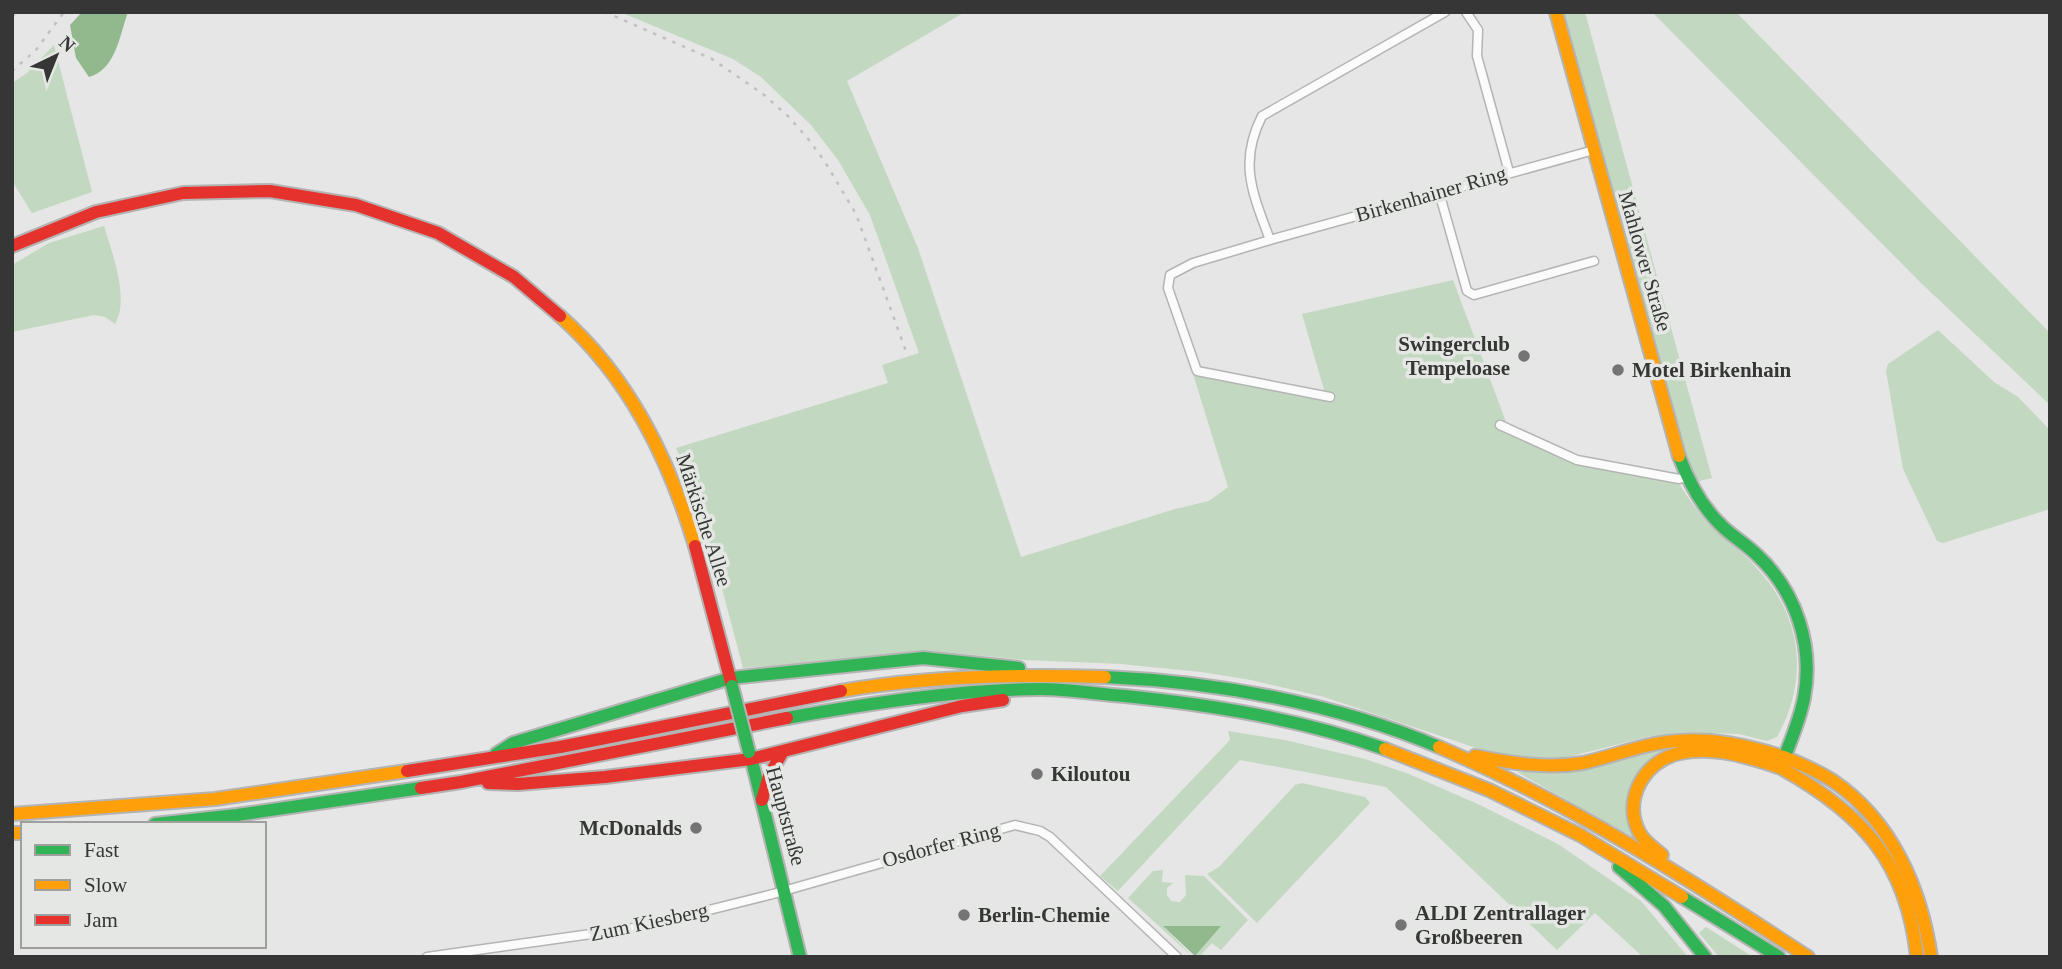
<svg xmlns="http://www.w3.org/2000/svg" width="2062" height="969" font-family="Georgia,serif">
  <rect width="100%" height="100%" fill="#e5e6e5"/>
  <path fill="#c3d8c1" d="M620,12H965L847,81L918,248L1021,557L1175,509L1209,501L1228,487L1193,374L1327,400L1302,314L1453,280L1506,422L1512,429L1577,460L1675,478C1686,494 1696,511 1710,525C1724,539 1741,550 1754,565C1802,615 1810,677 1777,737L1767,741L1739,734L1684,732L1651,736L1560,759H1524L1491,753L1324,697L1251,680L1201,672L1121,664L1025,660L923,650L802,664L743,668L701,509L676,448L888,383L882,365L919,353L870,215L838,160L811,125L761,77L733,59Z
    M1562,12H1585L1712,478L1699,481L1691,467L1680,432Z
    M1652,12H1736L2050,333V405L1921,283Z
    M54,45L92,192L32,213L12,181V83L27,73Z
    M104,226C112,253 130,299 115,324L105,317L94,315L12,332V265L49,243Z
    M1938,330L1994,382L2018,397L2050,430V509L1943,543L1937,541L1903,469L1886,371L1888,364Z
    M1228,731L1285,740L1365,759L1409,774L1480,805L1558,844L1641,901L1688,957H1643L1595,913L1557,950L1386,787L1240,760L1118,891L1100,876L1230,740Z
    M1674,745L1715,748L1641,770L1638,840L1517,772L1566,771Z
    M1302,783L1365,797L1370,803L1257,923L1207,874L1219,867L1295,785Z
    M1163,870L1162,882L1173,883L1167,888V895L1171,901L1180,902L1186,895L1185,875L1204,876L1248,920L1221,950L1212,943L1199,957L1196,955L1220,926L1164,927L1193,957L1128,898L1153,871Z
    M1706,927L1753,957H1719L1699,933Z"/>
  <path fill="#92b98e" d="M82,12H128C119,37 116,69 89,77L76,58L70,25Z
    M1163,926H1221L1195,956Z"/>
  <g fill="none" stroke-linecap="round" stroke-linejoin="round">
    <g stroke="#b4b4b4" stroke-width="11">
      <path id="street" d="M1466,12L1478,30L1477,56L1509,172
        M1439,192L1467,291L1474,295L1594,261
        M1270,240C1253,194 1238,163 1262,116L1445,12
        M1330,397L1197,371L1168,288L1170,275L1193,263L1270,240L1594,150
        M1500,425L1577,460L1679,479L1686,477
        M427,957L641,927L773,894L1015,825L1040,831L1050,837L1177,957"/>
    </g>
    <g stroke="#b4b4b4" stroke-width="16">
      <path id="fast" d="M1679,456C1689,483 1702,508 1724,528C1735,538 1747,545 1757,555C1796,591 1814,646 1804,698C1800,720 1790,742 1782,764
        M1105,677C1217,682 1335,703 1439,747
        M787,718C871,703 955,690 1040,689C1068,689 1097,694 1125,696C1213,705 1301,719 1385,749
        M750,753L800,957
        M496,754L513,743L731,678L923,658L1019,668
        M155,824L237,815L421,788
        M1619,867L1664,906L1705,957
        M1682,897L1779,957"/>
    </g>
    <g stroke="#b4b4b4" stroke-width="16">
      <path id="slow" d="M1556,12L1679,456
        M560,316C629,377 669,459 695,546
        M841,691C928,676 1017,674 1105,677
        M1439,747C1570,803 1689,879 1808,957
        M1385,749L1489,790L1580,835L1682,897
        M1475,756C1510,763 1547,769 1583,763C1615,756 1644,743 1677,741C1714,738 1749,746 1784,757
        M1784,757C1801,764 1818,771 1833,781C1892,821 1921,889 1931,957
        M1781,768C1862,813 1907,862 1917,957
        M12,814L215,799L407,771
        M12,833H23
        M1662,855C1654,848 1644,842 1639,832C1622,799 1645,760 1680,753C1713,746 1750,757 1781,768"/>
    </g>
    <g stroke="#b4b4b4" stroke-width="16">
      <path id="jam" d="M12,246L96,212L183,193L270,191L356,205L438,233L514,277L560,316
        M695,546L732,686
        M407,771L560,747L841,691
        M488,783L518,784L605,777L751,759L962,706L1003,700
        M421,788L461,782L787,718
        M762,800L769,776L783,751"/>
    </g>
    <use href="#street" stroke="#fbfbfb" stroke-width="8"/>
    <use href="#fast" stroke="#30b455" stroke-width="12"/>
    <use href="#slow" stroke="#ff9f0a" stroke-width="12"/>
    <use href="#jam" stroke="#e5322d" stroke-width="12"/>
    <path stroke="#c0c0bf" stroke-width="2.5" stroke-dasharray="3.5 7" stroke-linecap="butt" d="M605,12L712,59L763,94L789,117L809,140L825,162L856,214L907,354
      M12,16L18,12
      M12,71L36,50L64,12"/>
    <g stroke="#b4b4b4" stroke-width="16" stroke-linecap="butt">
      <path id="fast-bridge" d="M732,686L749,752"/>
    </g>
    <use href="#fast-bridge" stroke="#30b455" stroke-width="12"/>
  </g>
  <g fill="#737473" stroke="#e5e7e4" stroke-width="2.5">
    <circle cx="1524" cy="356" r="7"/>
    <circle cx="1618" cy="370" r="7"/>
    <circle cx="1037" cy="774" r="7"/>
    <circle cx="696" cy="828" r="7"/>
    <circle cx="964" cy="915" r="7"/>
    <circle cx="1401" cy="925" r="7"/>
  </g>
  <g text-anchor="middle" dominant-baseline="central" stroke-width="7" stroke-linejoin="round" paint-order="stroke">
    <g font-size="21" fill="#353635" stroke="#e5e7e4">
      <text transform="translate(1431 194) rotate(-16)">Birkenhainer Ring</text>
      <text transform="translate(1645 261) rotate(74)">Mahlower Straße</text>
      <text transform="translate(704 520) rotate(72)">Märkische Allee</text>
      <text transform="translate(786 816) rotate(75)">Hauptstraße</text>
      <text transform="translate(941 845) rotate(-15)">Osdorfer Ring</text>
      <text transform="translate(649 922) rotate(-12)">Zum Kiesberg</text>
    </g>
    <g font-size="21" font-weight="bold" fill="#353635" stroke="#e5e7e4" text-anchor="start">
      <text x="1510" y="344" text-anchor="end">Swingerclub<tspan x="1510" dy="24">Tempeloase</tspan></text>
      <text x="1632" y="370">Motel Birkenhain</text>
      <text x="1051" y="774">Kiloutou</text>
      <text x="682" y="828" text-anchor="end">McDonalds</text>
      <text x="1415" y="913">ALDI Zentrallager<tspan x="1415" dy="24">Großbeeren</tspan></text>
      <text x="978" y="915">Berlin-Chemie</text>
    </g>
  </g>
  <rect width="2062" height="969" fill="none" stroke="#353635" stroke-width="28"/>
  <rect x="21" y="822" width="245" height="126" fill="#e5e7e4" stroke="#9fa09e" stroke-width="2"/>
  <rect x="35" y="845" width="35" height="10" fill="#30b455" stroke="#9fa09e" stroke-width="2"/>
  <text x="84" y="857" font-size="21" fill="#353635">Fast</text>
  <rect x="35" y="880" width="35" height="10" fill="#ff9f0a" stroke="#9fa09e" stroke-width="2"/>
  <text x="84" y="892" font-size="21" fill="#353635">Slow</text>
  <rect x="35" y="915" width="35" height="10" fill="#e5322d" stroke="#9fa09e" stroke-width="2"/>
  <text x="84" y="927" font-size="21" fill="#353635">Jam</text>
  <g transform="translate(56 56) rotate(43)" stroke="#e5e7e4" stroke-width="5" paint-order="stroke">
  <path d="M0-5L12 26L0 18L-12 26Z" fill="#353635"/>
  <text y="-10" font-size="19" font-weight="bold" text-anchor="middle" fill="#353635">N</text>
  </g>
</svg>
